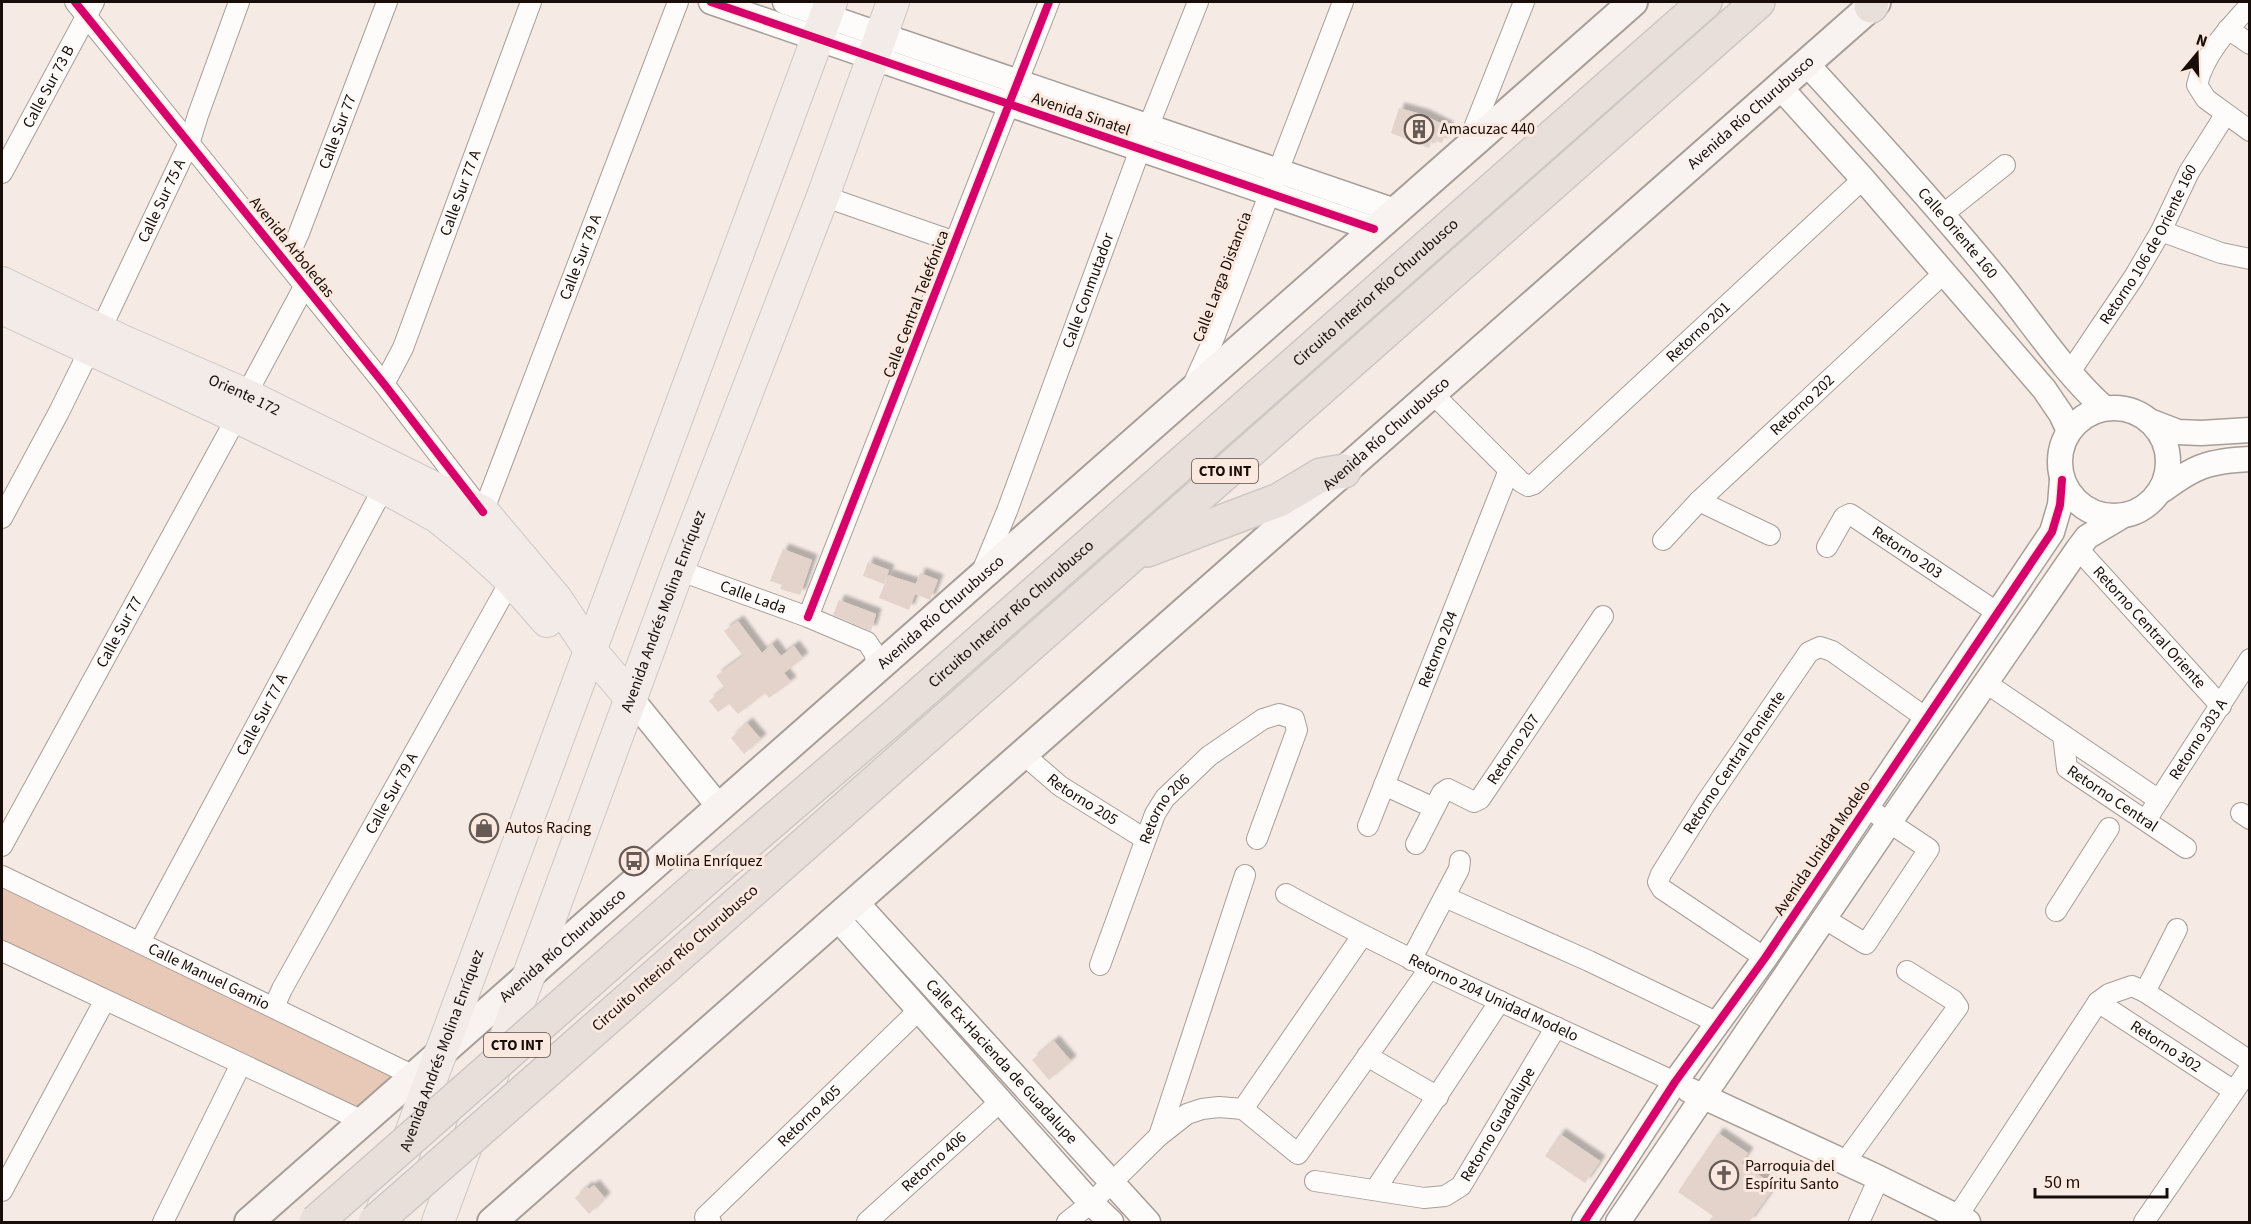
<svg xmlns="http://www.w3.org/2000/svg" width="2251" height="1224" font-family="'Source Sans 3',sans-serif">
  <defs>
    <filter id="shadow"><feDropShadow dx="5.5" dy="-5.5" stdDeviation="1.5" flood-color="#0004"/></filter>
  </defs>
  <rect width="100%" height="100%" fill="#f5eae4"/>
  <path fill="#e8c9b8" d="M2,886L396,1072L358,1116L2,945Z"/>
  <path fill="#e3d3cb" filter="url(#shadow)" d="M1399,108L1424,115L1448,127L1442,143L1432,140L1429,148L1391,133Z
    M783,549L812,560L800,595L780,589L782,585L770,581Z
    M868,562L889,570L884,584L863,576Z
    M920,573L938,580L930,600L915,594L909,610L879,598L888,575L916,584Z
    M839,600L876,614L871,631L833,615Z
    M738,621L762,653L772,644L781,656L794,646L803,658L784,673L791,682L769,698L765,693L738,714L729,704L718,712L709,701L725,688L716,676L743,656L724,631Z
    M747,723L761,739L744,754L731,738Z
    M1054,1041L1071,1061L1049,1080L1032,1060Z
    M1718,1133L1748,1153L1741,1163L1775,1186L1749,1222H1708L1713,1216L1678,1192Z
    M1560,1134L1600,1161L1585,1183L1545,1156Z
    M594,1185L605,1198L589,1214L575,1198L587,1187L589,1189Z"/>
  <g fill="none" stroke-linecap="round" stroke-linejoin="round">
    <g stroke="#a79e98" stroke-width="22">
      <g id="minor">
        <path d="M75,2L384,384L476,503"/>
        <path d="M2250,5C2229,28 2204,54 2197,85L2206,99L2250,131"/>
        <path d="M2228,29L2250,44"/>
        <path d="M1468,143L1524,2"/>
        <path id="s1" d="M2,173L94,2"/>
        <path d="M823,196L955,242"/>
        <path d="M1942,215L2005,165"/>
        <path d="M2161,231L2221,253L2250,259"/>
        <path id="s2" d="M286,262L299,233L387,2"/>
        <path id="s3" d="M100,331L190,141L198,115L239,2"/>
        <path id="s4" d="M2070,372L2134,277L2161,231L2189,172L2225,115"/>
        <path id="s5" d="M384,384L403,348L531,2"/>
        <path d="M1192,387L1214,338L1343,2"/>
        <path id="s6" d="M1432,393L1521,482L1528,486L1534,484L1863,179"/>
        <path d="M246,395L305,285"/>
        <path d="M1699,501L1770,535"/>
        <path id="s7" d="M483,512L678,2"/>
        <path d="M2,518L59,412L90,349"/>
        <path id="s8" d="M1663,540L1699,501L1944,273"/>
        <path id="s9" d="M1827,547L1844,517L1850,514L1998,613"/>
        <path id="s10" d="M2078,549L2221,706"/>
        <path id="s11" d="M678,570L808,617L867,642L875,654L876,669"/>
        <path id="s12" d="M981,574L1007,511L1149,125L1198,2"/>
        <path d="M808,617L1049,2"/>
        <path d="M1986,683L2159,800"/>
        <path id="s13" d="M2063,735L2067,768L2186,848"/>
        <path id="s14" d="M1023,754L1060,786L1145,839"/>
        <path d="M1384,785L1434,808"/>
        <path d="M2241,813L2250,819"/>
        <path id="s15" d="M2146,820L2250,659"/>
        <path id="s16" d="M1368,826L1509,470"/>
        <path id="s17" d="M1416,844L1442,793L1448,789L1474,802L1480,799L1603,616"/>
        <path id="s18" d="M2,846L237,417"/>
        <path id="s19" d="M2,876L416,1077"/>
        <path id="s20" d="M1286,894C1412,964 1544,1021 1675,1082"/>
        <path d="M1445,897L1589,961L1718,1023"/>
        <path d="M2056,911L2109,828"/>
        <path d="M1825,919L1866,944L1929,849L1866,807"/>
        <path id="s21" d="M140,942L384,487"/>
        <path d="M2,951L365,1122"/>
        <path id="s22" d="M1765,958L1662,889L1658,882L1661,874L1705,804L1809,652L1820,647L1832,651L1926,718"/>
        <path d="M1411,960L1459,869L1460,861"/>
        <path id="s23" d="M1100,965L1155,814L1165,798L1209,756L1263,719L1279,714L1294,719L1297,730L1257,839"/>
        <path d="M2145,992L2177,929"/>
        <path id="s24" d="M2098,1002L2234,1091"/>
        <path id="s25" d="M274,1007L282,989L511,580"/>
        <path d="M1367,1056L1438,1097"/>
        <path d="M1243,1109L1362,936"/>
        <path d="M1159,1136L1187,1114L1202,1109L1219,1107L1243,1109L1298,1154L1429,969"/>
        <path d="M1845,1162L1958,1007L1953,1000L1907,971"/>
        <path id="s26" d="M1315,1181L1424,1198L1445,1196L1461,1186L1556,1027"/>
        <path d="M1375,1190L1500,1001"/>
        <path d="M2,1191L105,1000"/>
        <path d="M1957,1217L2098,1002L2109,994L2132,986L2145,992L2250,1061"/>
        <path d="M163,1222L241,1064"/>
        <path id="s27" d="M711,1222L705,1217L920,1009"/>
        <path id="s28" d="M867,1222L1001,1101"/>
        <path d="M1067,1222L1091,1203L1159,1136L1245,875"/>
        <path d="M1859,1222L1879,1178"/>
        <path d="M2144,1222L2250,1068"/>
      </g>
    </g>
    <g stroke="#a79e98" stroke-width="27">
      <g id="tertiary">
        <path d="M711,2L1374,229"/>
        <path d="M785,2L1395,211"/>
        <path id="s29" d="M1806,63C1872,135 1938,207 1999,282C2033,324 2064,372 2104,408"/>
        <path d="M1780,87L1863,179L2044,389L2061,414L2069,431"/>
        <circle cx="2114" cy="462" r="54"/>
        <path d="M2152,422L2178,432L2201,433L2250,430"/>
        <path d="M2163,490C2195,466 2209,461 2250,459"/>
        <path d="M631,698L720,808"/>
        <path id="s30" d="M856,902L1148,1222"/>
        <path d="M837,918L1091,1203L1111,1222"/>
        <path d="M1689,1090L1879,1178L1968,1222"/>
        <path d="M1584,1222L1675,1082L1765,958L2052,532L2060,505L2062,480"/>
        <path d="M1618,1222L1889,823L2078,549L2087,537L2119,518"/>
      </g>
    </g>
    <g stroke="#a79e98" stroke-width="32">
      <g id="secondary">
        <path id="s31" d="M249,1222L1633,2"/>
        <path id="s32" d="M492,1222L1876,2"/>
      </g>
    </g>
    <g stroke="#cdc7c4" stroke-width="34">
      <g id="primary">
        <path id="s33" d="M2,283L120,340L246,395L483,512L557,600L590,650L631,698"/>
        <path d="M2,308L237,417L384,487L438,517L475,547L511,580L547,621"/>
        <path id="s34" d="M378,1222L831,2"/>
        <path id="s35" d="M438,1222L678,570L823,196L893,2"/>
      </g>
    </g>
    <g stroke="#cdc7c4" stroke-width="36">
      <g id="motorway">
        <path d="M1871,6L1872,2"/>
        <path d="M1147,550L1279,500L1321,475L1344,471"/>
        <path id="s36" d="M718,868L902,710L1705,2"/>
        <path d="M694,942L1758,2"/>
      </g>
    </g>
    <use href="#minor" stroke="#fefcfb" stroke-width="20"/>
    <use href="#tertiary" stroke="#fefcfb" stroke-width="24"/>
    <use href="#secondary" stroke="#f8f3f1" stroke-width="28"/>
    <use href="#primary" stroke="#f2ebe7" stroke-width="32"/>
    <use href="#motorway" stroke="#e9dfda" stroke-width="33"/>
    <g stroke="#cdc7c4" stroke-width="36" stroke-linecap="butt">
      <path id="motorway-bridge" d="M316,1222L718,868
        M375,1222L694,942"/>
    </g>
    <use href="#motorway-bridge" stroke="#e9dfda" stroke-width="33"/>
    <g stroke="#fbe8de" stroke-width="11">
      <path id="cycleway" d="M75,2L384,384L483,512
        M711,2L1374,229
        M808,617L1049,2
        M1584,1222L1675,1082L1765,958L2052,532L2060,505L2062,480"/>
    </g>
    <use href="#cycleway" stroke="#d6006c" stroke-width="8"/>
  </g>
  <defs>
    <g id="building-ring" transform="scale(1.5)"><circle r="9.5" fill="#fbe8de" stroke="#655a55" stroke-width="1.5"/><path d="M-4-6H4V6H1V3H-1V6H-4ZM-2.5-4.3h1.7v1.8h-1.7ZM.8-4.3h1.7v1.8H.8ZM-2.5-1h1.7V.8h-1.7ZM.8-1h1.7V.8H.8Z" fill="#655a55"/></g>
    <g id="shop-ring" transform="scale(1.5)"><circle r="9.5" fill="#fbe8de" stroke="#655a55" stroke-width="1.5"/><path d="M-5-2.5h2.3a2.7 3.5 0 0 1 5.4 0H5L5.5 6h-11ZM-1.5-2.5h3a1.5 2.3 0 0 0-3 0Z" fill="#655a55"/></g>
    <g id="bus-ring" transform="scale(1.5)"><circle r="9.5" fill="#fbe8de" stroke="#655a55" stroke-width="1.5"/><path d="M-5-6H5V4H4V6H2V4H-2V6H-4V4H-5ZM-3.5-4V0h7V-4ZM-3.5 1.2v1.5H-2V1.2ZM2 1.2v1.5H3.5V1.2Z" fill="#655a55"/></g>
    <g id="church-ring" transform="scale(1.5)"><circle r="9.5" fill="#fbe8de" stroke="#655a55" stroke-width="1.5"/><path d="M-1.2-6h2.4v3.5h3.3v2.4h-3.3V6h-2.4V-.1h-3.3v-2.4h3.3Z" fill="#655a55"/></g>
  </defs>
  <g fill-rule="evenodd">
    <use href="#building-ring" x="1419" y="129"/>
    <use href="#shop-ring" x="484" y="828"/>
    <use href="#bus-ring" x="634" y="861"/>
    <use href="#church-ring" x="1724" y="1175"/>
  </g>
  <g text-anchor="middle" dominant-baseline="central" stroke-width="6" stroke-linejoin="round" paint-order="stroke">
    <g fill="#fbe8de" stroke="#5c4f48" stroke-width="1.5">
      <rect x="1192" y="459" width="66" height="24" rx="4.5"/>
      <rect x="484" y="1033" width="66" height="24" rx="4.5"/>
    </g>
    <g font-size="15" font-weight="bold" fill="#180d08">
      <text x="1225" y="471">CTO INT</text>
      <text x="517" y="1045">CTO INT</text>
    </g>
    <g font-size="16" fill="#180d08" stroke="#fbe8de">
      <text stroke="none"><textPath href="#s1" startOffset="98">Calle Sur 73 B</textPath></text>
      <text stroke="none"><textPath href="#s32" startOffset="1678">Avenida Río Churubusco</textPath></text>
      <text transform="translate(1081 114) rotate(19)">Avenida Sinatel</text>
      <text stroke="none"><textPath href="#s2" startOffset="140">Calle Sur 77</textPath></text>
      <text stroke="none"><textPath href="#s5" startOffset="206">Calle Sur 77 A</textPath></text>
      <text stroke="none"><textPath href="#s3" startOffset="144">Calle Sur 75 A</textPath></text>
      <text stroke="none"><textPath href="#s29" startOffset="228">Calle Oriente 160</textPath></text>
      <text stroke="none"><textPath href="#s4" startOffset="150">Retorno 106 de Oriente 160</textPath></text>
      <text transform="translate(292 247) rotate(51)">Avenida Arboledas</text>
      <text stroke="none"><textPath href="#s7" startOffset="273">Calle Sur 79 A</textPath></text>
      <text transform="translate(1222 277) rotate(-69)">Calle Larga Distancia</text>
      <text stroke="none"><textPath href="#s12" startOffset="303">Calle Conmutador</textPath></text>
      <text stroke="none"><textPath href="#s36" startOffset="874">Circuito Interior Río Churubusco</textPath></text>
      <text transform="translate(916 304) rotate(-69)">Calle Central Telefónica</text>
      <text stroke="none"><textPath href="#s6" startOffset="364">Retorno 201</textPath></text>
      <text stroke="none"><textPath href="#s33" startOffset="267">Oriente 172</textPath></text>
      <text stroke="none"><textPath href="#s8" startOffset="194">Retorno 202</textPath></text>
      <text stroke="none"><textPath href="#s32" startOffset="1192">Avenida Río Churubusco</textPath></text>
      <text stroke="none"><textPath href="#s9" startOffset="110">Retorno 203</textPath></text>
      <text stroke="none"><textPath href="#s11" startOffset="80">Calle Lada</textPath></text>
      <text stroke="none"><textPath href="#s35" startOffset="651">Avenida Andrés Molina Enríquez</textPath></text>
      <text stroke="none"><textPath href="#s31" startOffset="922">Avenida Río Churubusco</textPath></text>
      <text stroke="none"><textPath href="#s36" startOffset="388">Circuito Interior Río Churubusco</textPath></text>
      <text stroke="none"><textPath href="#s10" startOffset="106">Retorno Central Oriente</textPath></text>
      <text stroke="none"><textPath href="#s18" startOffset="244">Calle Sur 77</textPath></text>
      <text stroke="none"><textPath href="#s16" startOffset="190">Retorno 204</textPath></text>
      <text stroke="none"><textPath href="#s21" startOffset="258">Calle Sur 77 A</textPath></text>
      <text stroke="none"><textPath href="#s15" startOffset="96">Retorno 303 A</textPath></text>
      <text stroke="none"><textPath href="#s17" startOffset="160">Retorno 207</textPath></text>
      <text stroke="none"><textPath href="#s22" startOffset="274">Retorno Central Poniente</textPath></text>
      <text stroke="none"><textPath href="#s25" startOffset="244">Calle Sur 79 A</textPath></text>
      <text stroke="none"><textPath href="#s13" startOffset="88">Retorno Central</textPath></text>
      <text stroke="none"><textPath href="#s14" startOffset="75">Retorno 205</textPath></text>
      <text stroke="none"><textPath href="#s23" startOffset="170">Retorno 206</textPath></text>
      <text transform="translate(1822 848) rotate(-56)">Avenida Unidad Modelo</text>
      <text stroke="none"><textPath href="#s31" startOffset="418">Avenida Río Churubusco</textPath></text>
      <text transform="translate(675 958) rotate(-41)">Circuito Interior Río Churubusco</text>
      <text stroke="none"><textPath href="#s19" startOffset="230">Calle Manuel Gamio</textPath></text>
      <text stroke="none"><textPath href="#s20" startOffset="232">Retorno 204 Unidad Modelo</textPath></text>
      <text stroke="none"><textPath href="#s24" startOffset="81">Retorno 302</textPath></text>
      <text stroke="none"><textPath href="#s34" startOffset="183">Avenida Andrés Molina Enríquez</textPath></text>
      <text stroke="none"><textPath href="#s30" startOffset="216">Calle Ex-Hacienda de Guadalupe</textPath></text>
      <text stroke="none"><textPath href="#s27" startOffset="153">Retorno 405</textPath></text>
      <text stroke="none"><textPath href="#s26" startOffset="222">Retorno Guadalupe</textPath></text>
      <text stroke="none"><textPath href="#s28" startOffset="90">Retorno 406</textPath></text>
    </g>
    <g font-size="16" fill="#180d08" stroke="#fbe8de" text-anchor="start">
      <text x="1440" y="129">Amacuzac 440</text>
      <text x="505" y="828">Autos Racing</text>
      <text x="655" y="861">Molina Enríquez</text>
      <text x="1745" y="1166">Parroquia del<tspan x="1745" dy="18">Espíritu Santo</tspan></text>
    </g>
  </g>
  <rect width="2251" height="1224" fill="none" stroke="#180d08" stroke-width="6"/>
  <g transform="translate(2197 54) rotate(19)" stroke="#fbe8de" stroke-width="4.5" paint-order="stroke">
  <path d="M0-4.5L10 22L0 15L-10 22Z" fill="#180d08"/>
  <text y="-9" font-size="16" font-weight="bold" text-anchor="middle" fill="#180d08">N</text>
  </g>
  <path d="M2035 1188v9h132v-9" fill="none" stroke="#180d08" stroke-width="3"/>
  <text x="2044" y="1188" font-size="18" fill="#180d08" stroke="#fbe8de" stroke-width="4.5" paint-order="stroke">50 m</text>
</svg>
